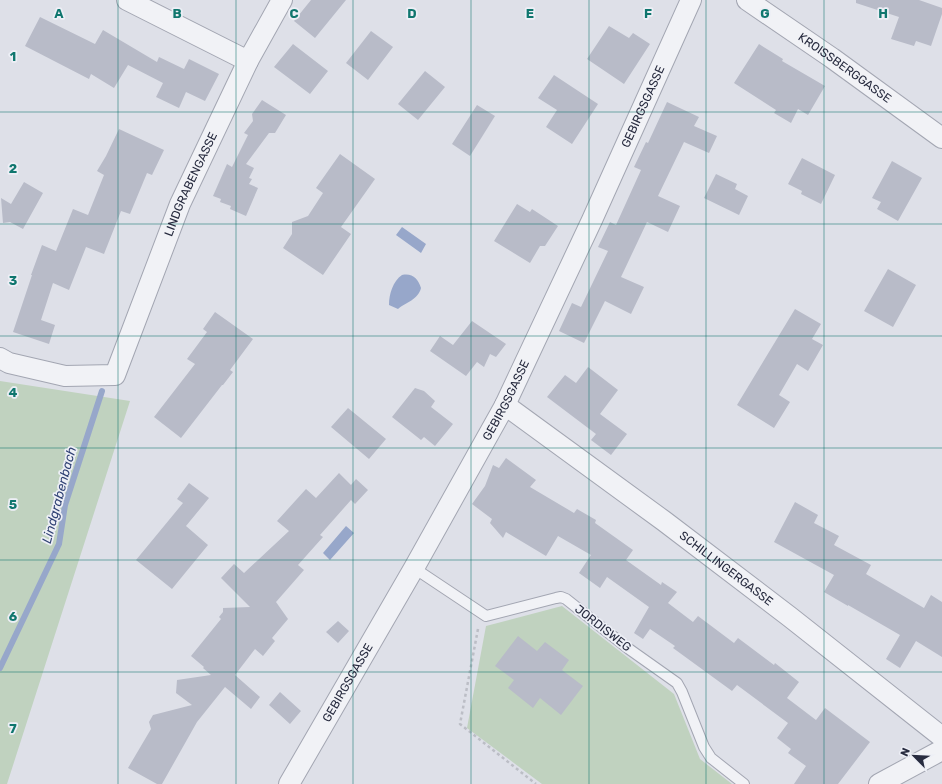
<svg xmlns="http://www.w3.org/2000/svg" width="942" height="784" font-family="Rubik,sans-serif">
  <rect width="100%" height="100%" fill="#dee0e8"/>
  <path fill="#c0d2bf" d="M0,381L130,401L7,784H0Z
    M562,606L674,694L700,759L732,784H542L467,728L486,626Z"/>
  <path fill="#97a7ca" d="M402,227L426,244L421,253L396,235Z
    M402,275C413,273 418,279 421,288C418,300 406,302 398,309L389,305C389,294 393,281 402,275Z
    M346,526L354,533L330,560L323,553Z"/>
  <g fill="none" stroke-linecap="round" stroke-linejoin="round">
    <path stroke="#97a7ca" stroke-width="6" d="M0,668L59,544L65,505L102,391"/>
  </g>
  <path fill="#b8bbc8" d="M311,0H346L315,38L294,21Z
    M856,0H919L942,8V14L931,46L916,41L914,46L891,39L899,17L856,3Z
    M40,17L95,44L103,30L157,62L159,57L184,69L189,59L219,74L205,101L186,92L179,108L156,97L163,83L128,65L114,88L91,74L89,79L25,46Z
    M609,26L629,38L633,33L650,44L624,84L587,59Z
    M371,31L393,47L368,80L346,63Z
    M293,44L328,71L310,94L274,67Z
    M759,44L783,59L782,61L825,86L808,115L798,109L791,123L774,113L776,110L734,83Z
    M425,71L445,87L418,120L398,104Z
    M554,75L598,104L572,144L546,127L557,110L538,98Z
    M262,100L286,115L275,133H269L246,164L254,168L249,178L252,179L249,184L258,188L246,216L230,209L231,206L220,202L221,199L213,196L227,164L232,167L248,135L244,133L253,121L252,114Z
    M667,102L699,117L694,126L717,136L709,153L684,142L658,196L680,206L668,232L647,222L621,277L644,287L631,314L605,301L584,343L559,331L572,303L581,307L608,251L598,247L610,222L616,225L641,170L634,167L646,142L648,143Z
    M477,105L495,116L470,156L452,144Z
    M119,129L164,150L152,175L147,173L130,214L121,211L104,254L86,247L69,290L53,283L41,320L55,325L49,344L13,332L32,275H31L42,245L56,251L73,209L88,215L104,175L97,171L106,156Z
    M340,154L375,179L341,227L351,234L323,275L283,248L292,234V222L308,216L323,193L316,188Z
    M802,158L835,175L821,204L801,194L802,191L788,184Z
    M892,161L922,178L898,221L877,209L881,202L872,198Z
    M716,174L737,184L735,189L748,196L739,215L704,198Z
    M24,182L43,193L23,229L10,222L3,223L1,198L11,204Z
    M517,204L530,212L532,209L558,226L545,246H540L530,263L494,241Z
    M888,269L916,285L893,327L864,311Z
    M795,309L821,324L812,339L823,345L808,371L797,364L779,395L790,402L774,428L737,405Z
    M215,312L253,339L230,370L233,372L223,385H222L181,438L154,417L195,364L187,359L207,332L203,329Z
    M472,321L506,344L496,357L490,354L484,367L477,362L466,376L430,351L440,336L453,345Z
    M588,367L618,390L600,414L627,434L611,455L591,440L596,434L547,397L565,375L576,383Z
    M415,388L424,391L435,401L431,407L453,424L435,446L424,437L421,440L392,417Z
    M348,408L386,439L369,459L331,427Z
    M506,458L536,480L530,487L574,513L577,509L596,520L595,523L633,550L626,560L661,585L662,582L677,592L668,603L693,622L698,616L734,643L738,638L774,665L775,663L799,682L787,698L816,720L825,708L870,742L838,784H794L806,766L788,753L791,749L777,738L788,723L737,685L732,691L673,648L675,646L650,629L643,639L634,633L649,607L607,577L600,588L579,573L591,555L558,536L546,556L506,532L503,538L490,523L492,519L472,504L485,486L493,465L499,468Z
    M339,473L351,485L356,479L368,490L355,504L351,500L320,535L323,537L298,565L304,570L276,602L288,619L272,638L275,641L263,656L255,649L235,675L260,697L251,709L225,687L197,722L162,784H157L128,768L151,729L149,722L153,715L192,705L176,693L177,680L211,675L203,668L204,667L191,656L221,619L219,617L223,612V608L250,607L221,578L234,564L244,573L289,531L277,521L306,489L316,498Z
    M189,483L209,498L186,526L208,545L172,589L136,560L183,503L177,499Z
    M795,502L818,515L814,523L839,536L834,545L871,565L866,574L924,608L931,595L942,602V657L916,641L900,668L886,659L900,635L848,605V606L824,592L834,575L774,542Z
    M338,621L349,631L338,643L326,632Z
    M518,636L537,651L545,642L569,660L562,670L583,686L561,715L540,698L533,708L508,688L514,680L495,666Z
    M280,692L301,711L290,724L269,705Z"/>
  <g fill="none" stroke-linecap="round" stroke-linejoin="round">
    <g stroke="#a3a6b2" stroke-width="12">
      <path id="lane" d="M414,568L486,616L556,598L561,597L566,599L629,649L677,683L682,692L704,747L711,758L744,784"/>
    </g>
    <g stroke="#a3a6b2" stroke-width="22">
      <g id="street">
        <path d="M127,0L248,61"/>
        <path id="s1" d="M747,0L832,58L942,138"/>
        <path id="s2" d="M0,358L9,363L65,376L115,375L180,204L248,61L282,0"/>
        <path id="s3" d="M505,405L664,521L790,617L942,737"/>
        <path id="s4" d="M289,784L414,568L505,405L592,220L691,0"/>
        <path d="M879,784L942,750"/>
      </g>
    </g>
    <path stroke="#bcbec6" stroke-width="2.5" stroke-dasharray="3 3" stroke-linecap="butt" d="M478,629L460,724L536,784"/>
    <use href="#lane" stroke="#f1f2f6" stroke-width="10"/>
    <use href="#street" stroke="#f1f2f6" stroke-width="20"/>
  </g>
  <path fill="none" stroke="#0f766e" stroke-width="1" stroke-opacity="0.55" d="M118,0V784M236,0V784M353,0V784M471,0V784M589,0V784M706,0V784M824,0V784M0,112H942M0,224H942M0,336H942M0,448H942M0,560H942M0,672H942"/>
  <g text-anchor="middle" dominant-baseline="central" stroke-width="3.5" stroke-linejoin="round" paint-order="stroke">
    <g font-size="12" fill="#272b3f" stroke="#edeff6">
      <text stroke="none"><textPath href="#s1" startOffset="119">KROISSBERGGASSE</textPath></text>
      <text stroke="none"><textPath href="#s4" startOffset="765">GEBIRGSGASSE</textPath></text>
      <text stroke="none"><textPath href="#s2" startOffset="323">LINDGRABENGASSE</textPath></text>
      <text stroke="none"><textPath href="#s4" startOffset="441">GEBIRGSGASSE</textPath></text>
      <text stroke="none"><textPath href="#s3" startOffset="275">SCHILLINGERGASSE</textPath></text>
      <text transform="translate(603 628) rotate(38)">JORDISWEG</text>
      <text stroke="none"><textPath href="#s4" startOffset="117">GEBIRGSGASSE</textPath></text>
    </g>
    <g font-size="13" font-style="italic" fill="#304274" stroke="#edeff6">
      <text transform="translate(59 495) rotate(-75)">Lindgrabenbach</text>
    </g>
  </g>
  <g font-size="13" text-anchor="middle" font-weight="bold" fill="#0f766e" stroke="#edeff6" stroke-width="3.5" stroke-linejoin="round" paint-order="stroke">
    <text x="59" y="18">A</text>
    <text x="177" y="18">B</text>
    <text x="294" y="18">C</text>
    <text x="412" y="18">D</text>
    <text x="530" y="18">E</text>
    <text x="648" y="18">F</text>
    <text x="765" y="18">G</text>
    <text x="883" y="18">H</text>
    <text x="13" y="61">1</text>
    <text x="13" y="173">2</text>
    <text x="13" y="285">3</text>
    <text x="13" y="397">4</text>
    <text x="13" y="509">5</text>
    <text x="13" y="621">6</text>
    <text x="13" y="733">7</text>
  </g>
  <g transform="translate(914 756) rotate(294)" stroke="#edeff6" stroke-width="3" paint-order="stroke">
  <path d="M0-3L7 15L0 10L-7 15Z" fill="#272b3f"/>
  <text y="-6" font-size="11" font-weight="bold" text-anchor="middle" fill="#272b3f">N</text>
  </g>
</svg>
